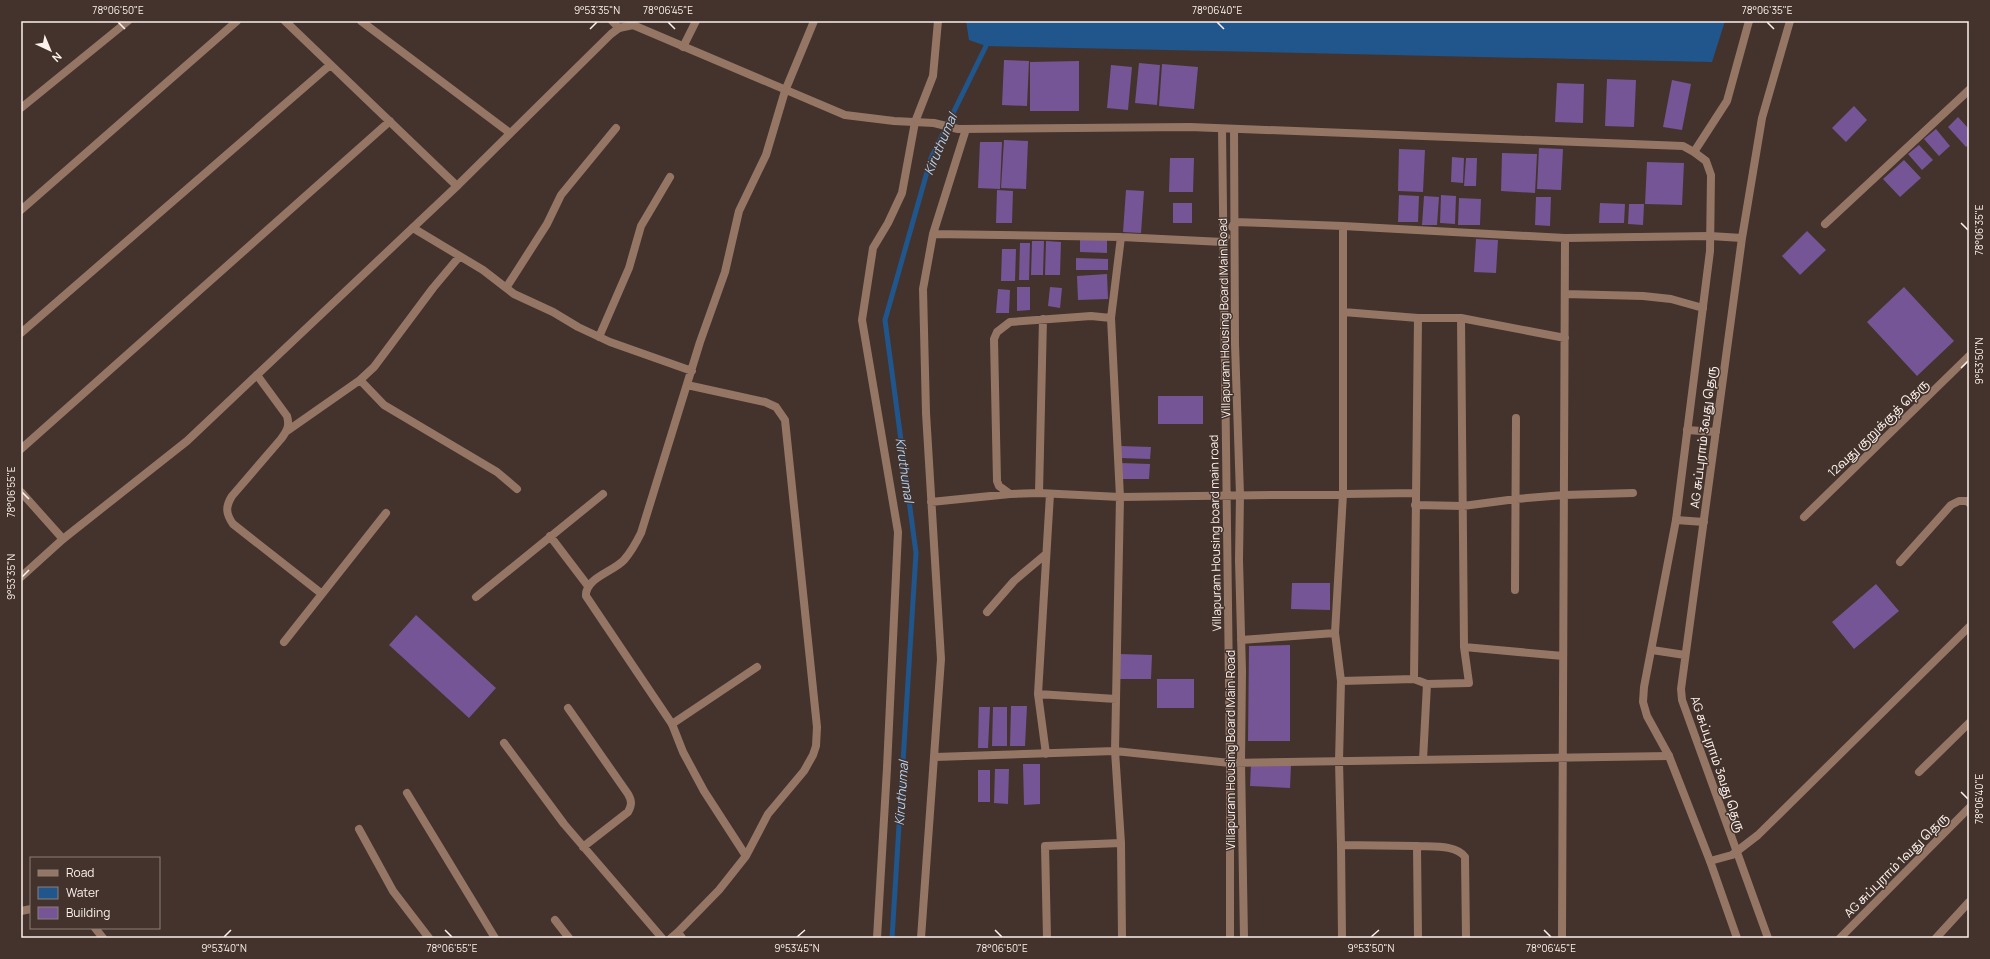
<svg xmlns="http://www.w3.org/2000/svg" width="1990" height="959" font-family="Manrope,'Noto Sans Tamil',sans-serif">
  <rect width="100%" height="100%" fill="#43332c"/>
  <path fill="#20568c" d="M966,21H1725L1712,62L986,46L969,40Z"/>
  <g fill="none" stroke-linecap="round" stroke-linejoin="round">
    <path stroke="#20568c" stroke-width="5" d="M892,938L916,553L885,320L931,158L986,46L985,39"/>
  </g>
  <path fill="#755595" d="M1004,60L1029,61L1027,106L1002,105Z
    M1079,61V111H1030V62Z
    M1139,63L1160,65L1157,105L1135,103Z
    M1162,64L1198,67L1194,109L1159,106Z
    M1111,65L1132,67L1128,110L1107,108Z
    M1607,79L1636,80L1634,127L1605,126Z
    M1672,80L1691,84L1682,130L1663,127Z
    M1557,83L1584,84L1583,123L1555,122Z
    M1854,106L1867,120L1846,142L1832,128Z
    M1958,117L1969,129V144L1966,147L1948,127Z
    M1936,129L1950,146L1939,156L1924,139Z
    M1004,140L1028,141L1026,189L1001,188Z
    M980,142H1002L1000,189L978,188Z
    M1919,145L1933,160L1922,170L1908,154Z
    M1539,148L1563,149L1561,190L1537,189Z
    M1399,149L1425,150L1423,192L1398,191Z
    M1502,153L1537,154L1535,193L1501,191Z
    M1452,157L1464,158L1463,183L1451,182Z
    M1170,158H1194L1193,192H1169Z
    M1466,158H1477L1476,186H1464Z
    M1904,160L1921,178L1900,197L1883,179Z
    M1647,162L1684,163L1682,205L1645,204Z
    M997,190L1013,191L1012,223H996Z
    M1126,190L1144,191L1141,233L1123,232Z
    M1399,195L1419,196L1418,222H1398Z
    M1441,195L1456,196L1455,224L1440,223Z
    M1424,196L1439,197L1437,225H1422Z
    M1536,197H1551L1550,226L1535,225Z
    M1459,198L1481,199L1480,225H1458Z
    M1173,203H1192V223H1173Z
    M1600,203L1625,204L1624,223H1599Z
    M1629,204H1644L1643,225L1628,224Z
    M1807,231L1826,250L1800,275L1782,256Z
    M1476,239L1498,240L1496,273L1474,272Z
    M1080,240H1107V253L1080,252Z
    M1032,241H1044L1043,275H1031Z
    M1046,241L1061,242L1060,275H1045Z
    M1020,243H1030L1029,280H1019Z
    M1002,249H1016L1015,281H1001Z
    M1076,258L1108,259V270H1076Z
    M1107,274L1108,299L1078,300L1077,276Z
    M1017,287H1030V310L1017,311Z
    M1050,287L1062,288L1060,308L1048,306Z
    M1904,287L1954,341L1917,376L1867,322Z
    M998,289L1010,290L1009,313H996Z
    M1158,396H1203V424H1158Z
    M1120,446L1151,447L1150,459L1120,458Z
    M1120,463L1150,464L1149,479H1120Z
    M1292,583H1330V610L1291,609Z
    M1876,584L1899,611L1854,649L1832,622Z
    M416,615L496,688L469,718L389,645Z
    M1290,645V741H1248L1249,646Z
    M1120,654L1152,655L1151,679H1120Z
    M1157,679H1194V708H1157Z
    M1011,706H1027L1025,746H1010Z
    M979,707H990L988,748H978Z
    M993,707H1007V746H992Z
    M1023,764H1040V804L1024,805Z
    M1251,764L1291,765L1290,788L1250,786Z
    M995,769H1009L1008,804L994,803Z
    M978,770H990V802H978Z"/>
  <g fill="none" stroke-linecap="round" stroke-linejoin="round">
    <path stroke="#957665" stroke-width="8" d="M672,724L757,667"/>
    <path stroke="#957665" stroke-width="8" d="M285,21L457,186
      M361,21L510,133
      M612,21L619,28
      M683,47L696,21
      M21,108L128,21
      M1222,129L1230,763V938
      M1234,129L1235,344L1240,495L1239,560L1242,671L1241,762L1244,938
      M1694,152L1727,101L1749,21
      M21,210L237,21
      M1825,224L1969,90
      M1232,227L1235,222L1343,226
      M413,228L483,270L514,294L553,312L578,327L610,342L692,371
      M933,234L1121,237L1223,242L1226,237
      M1565,238L1710,236L1742,238
      M459,257L433,288L374,367L360,380L384,405L497,472L517,489
      M506,288L547,224L561,195L616,128
      M1565,294L1643,296L1671,299L1703,308
      M1091,316L1111,318L1120,497L1039,493L1010,494L999,486L997,481L994,339L997,332L1010,322Z
      M1111,318L1121,237
      M1461,318L1565,338
      M21,333L330,65
      M599,337L629,268L641,226L670,177
      M257,375L287,416C290,426 287,431 281,439L232,496C225,507 226,514 233,524L322,594
      M687,385L765,402L776,407L785,420L817,727L816,746L813,755L804,771L768,814L746,856
      M1687,430L1716,432
      M287,431L360,380
      M21,449L390,121
      M21,492L63,539
      M1039,493L1043,319
      M1050,494L1038,694L1116,699
      M931,502L1010,494
      M1415,505L1463,506L1516,499L1564,495L1633,493
      M1804,517L1969,356
      M1676,520L1704,522
      M550,536L588,586
      M1900,562L1951,505L1959,501H1967L1969,503
      M1515,590L1516,418
      M476,597L603,494
      M987,612L1014,581L1046,554
      M1241,640L1335,633
      M284,642L386,513
      M1464,647L1563,656
      M1652,650L1685,655
      M1414,679L1427,684L1469,683L1464,647L1461,318H1418
      M1341,681L1414,679L1418,318L1343,312
      M1038,694L1046,754
      M568,708L628,794C632,801 632,805 628,812L583,847
      M504,743L564,824L662,938
      M935,757L1115,751L1230,763L1669,756
      M1423,760L1427,684
      M1919,772L1969,723
      M407,793L495,938
      M359,829L393,891L429,938
      M1341,845L1342,938
      M1417,846C1431,847 1456,844 1465,857L1466,938
      M1710,861L1732,855L1758,835L1969,627
      M21,911L31,909
      M555,920L569,938
      M95,928L103,938
      M671,938L678,932
      M682,938L678,932L719,890L746,856L704,791L683,752L672,724L586,596C585,578 613,572 624,560C631,552 636,543 641,533L700,342L725,272L739,211L766,155L785,91L814,21
      M877,938L887,768L898,532L862,320L873,248L888,223L902,193L915,122L933,76L938,21
      M921,938L941,659L926,413L923,289L933,234L966,129
      M1047,938L1045,846L1121,843
      M1122,938L1121,843L1115,751L1120,497L1416,493
      M1418,938L1417,846L1341,845L1339,761L1341,681L1335,633L1343,494V226L1565,238L1562,938
      M1768,938L1682,700L1681,689L1742,238L1762,118L1790,21
      M1840,938L1969,808
      M1936,938L1969,902"/>
    <path stroke="#957665" stroke-width="8" d="M21,577L63,539L187,441L457,186L611,34L619,28L633,25L845,115L894,121L934,123L958,129L1190,127L1683,146L1694,152L1706,161L1711,175L1710,251L1676,520L1644,687L1643,702L1647,716L1669,756L1710,861L1737,938"/>
  </g>
  <path fill="none" stroke="#fcf1ec" stroke-width="1.5" d="M118,22L125,29M668,22L675,29M1217,22L1224,29M1767,22L1774,29M590,29L597,22M1961,223L1968,230M1961,368L1968,361M22,492L29,499M22,577L29,570M1961,792L1968,799M445,930L452,937M995,930L1002,937M1544,930L1551,937M224,937L231,930M797,937L805,930M1371,937L1379,930"/>
  <g text-anchor="middle" dominant-baseline="central" stroke-width="3" stroke-linejoin="round" paint-order="stroke">
    <g font-size="12" fill="#fcf1ec" stroke="#43332c">
      <text transform="translate(1224 318) rotate(-91)">Villapuram Housing Board Main Road</text>
      <text transform="translate(1878 428) rotate(-44)">12வது குறுக்குத் தெரு</text>
      <text transform="translate(1703 437) rotate(-83)">AG சுப்புராம் 3வது தெரு</text>
      <text transform="translate(1215 533) rotate(-91)">Villapuram Housing board main road</text>
      <text transform="translate(1230 750) rotate(-90)">Villapuram Housing Board Main Road</text>
      <text transform="translate(1718 764) rotate(71)">AG சுப்புராம் 3வது தெரு</text>
      <text transform="translate(1896 865) rotate(-45)">AG சுப்புராம் 1வது தெரு</text>
    </g>
    <g font-size="13" font-style="italic" fill="#b8d4f4" stroke="#43332c">
      <text transform="translate(940 144) rotate(-67)">Kiruthumal</text>
      <text transform="translate(905 470) rotate(82)">Kiruthumal</text>
      <text transform="translate(901 793) rotate(-86)">Kiruthumal</text>
    </g>
  </g>
  <rect width="1990" height="959" fill="none" stroke="#43332c" stroke-width="44"/>
  <rect x="30" y="857" width="130" height="72" fill="#43332c" stroke="#8d7f79"/>
  <rect x="38" y="870" width="20" height="6" fill="#957665" stroke="#8d7f79"/>
  <text x="66" y="877" font-size="12" fill="#fcf1ec">Road</text>
  <rect x="38" y="887" width="20" height="12" fill="#20568c" stroke="#8d7f79"/>
  <text x="66" y="897" font-size="12" fill="#fcf1ec">Water</text>
  <rect x="38" y="907" width="20" height="12" fill="#755595" stroke="#8d7f79"/>
  <text x="66" y="917" font-size="12" fill="#fcf1ec">Building</text>
  <g transform="translate(50 50) rotate(136)" stroke="#43332c" stroke-width="3" paint-order="stroke">
  <path d="M0-3L7 15L0 10L-7 15Z" fill="#fcf1ec"/>
  <text y="-6" font-size="11" font-weight="bold" text-anchor="middle" fill="#fcf1ec">N</text>
  </g>
  <rect x="22" y="22" width="1946" height="915" fill="none" stroke="#fcf1ec" stroke-width="1.5"/>
  <g font-size="10" text-anchor="middle" fill="#fcf1ec">
    <text x="118" y="14">78°06'50"E</text>
    <text x="597" y="14">9°53'35"N</text>
    <text x="668" y="14">78°06'45"E</text>
    <text x="1217" y="14">78°06'40"E</text>
    <text x="1767" y="14">78°06'35"E</text>
    <text transform="translate(1979 230) rotate(-90)" y="4">78°06'35"E</text>
    <text transform="translate(1979 361) rotate(-90)" y="4">9°53'50"N</text>
    <text transform="translate(11 492) rotate(-90)" y="4">78°06'55"E</text>
    <text transform="translate(11 577) rotate(-90)" y="4">9°53'35"N</text>
    <text transform="translate(1979 799) rotate(-90)" y="4">78°06'40"E</text>
    <text x="224" y="952">9°53'40"N</text>
    <text x="452" y="952">78°06'55"E</text>
    <text x="797" y="952">9°53'45"N</text>
    <text x="1002" y="952">78°06'50"E</text>
    <text x="1371" y="952">9°53'50"N</text>
    <text x="1551" y="952">78°06'45"E</text>
  </g>
</svg>
